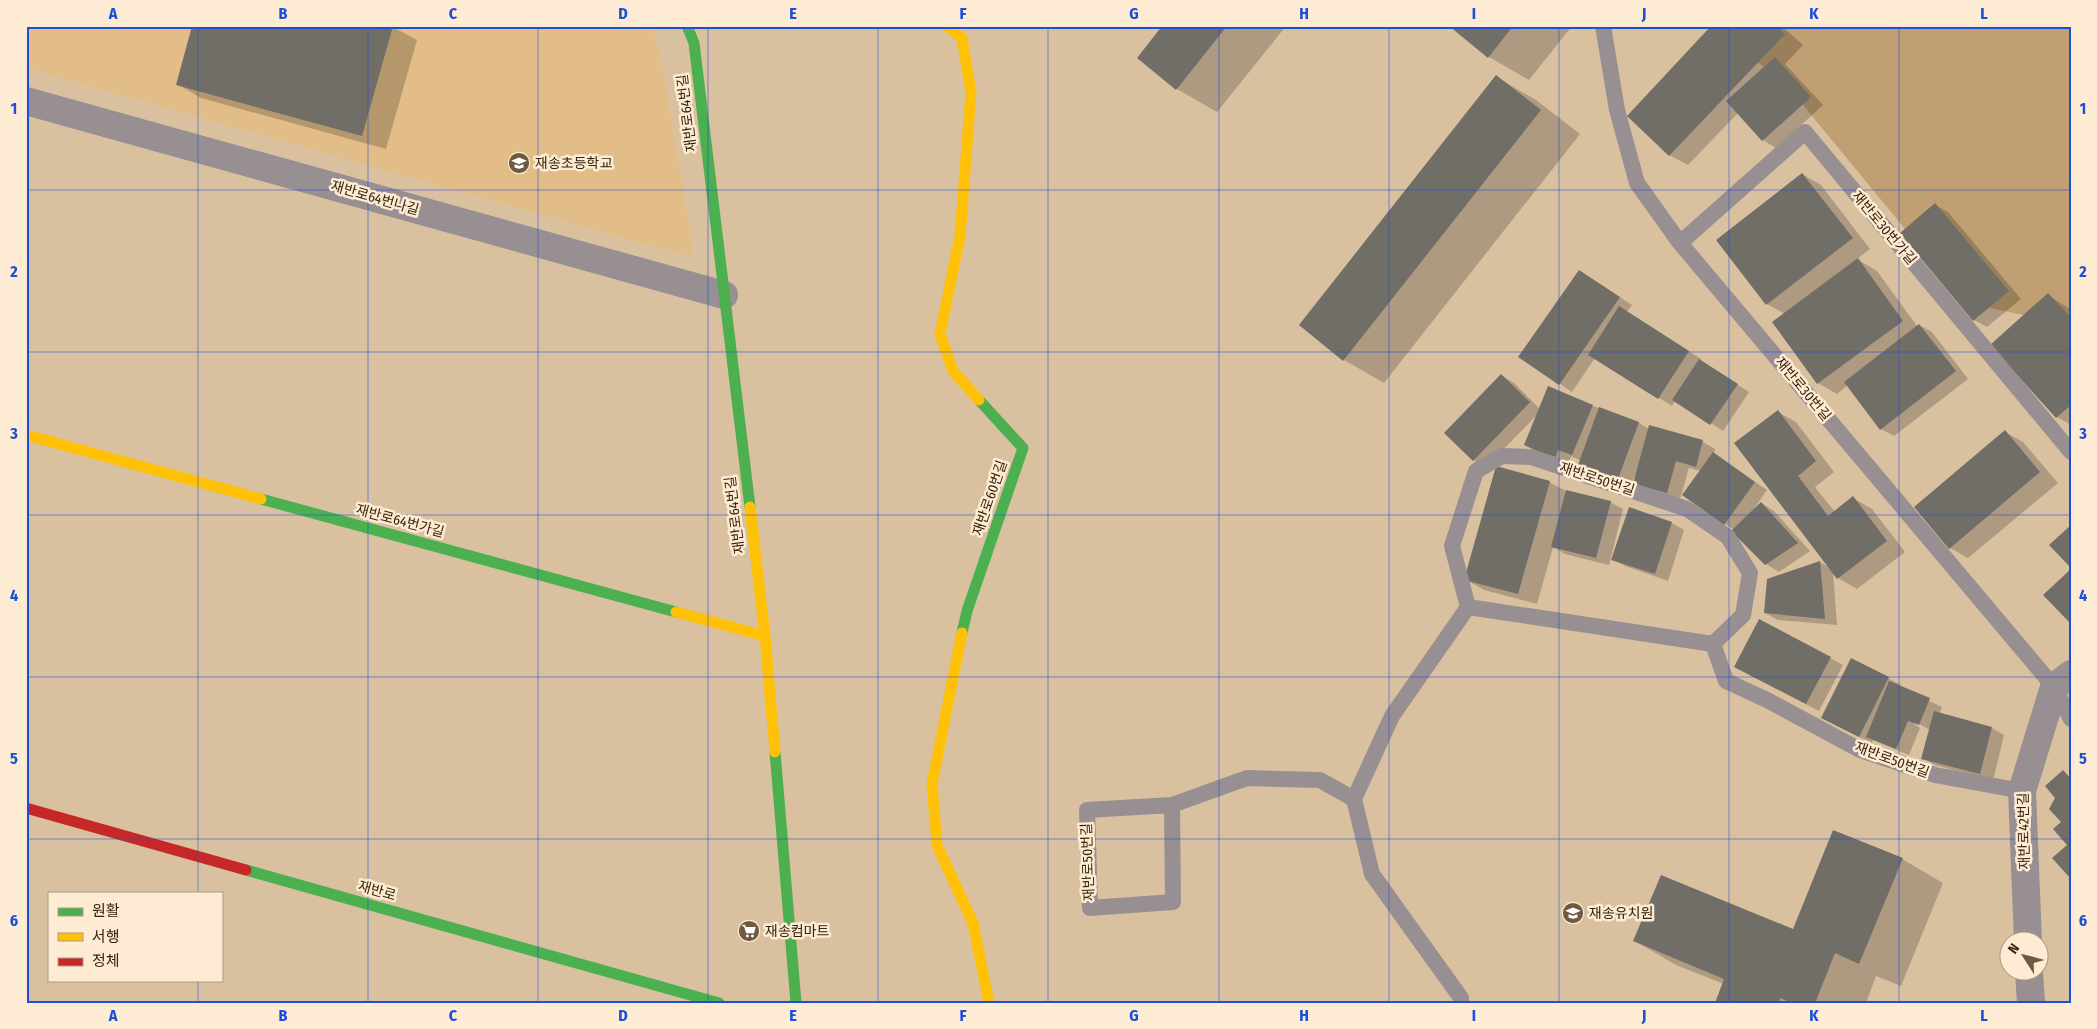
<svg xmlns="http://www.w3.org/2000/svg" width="2097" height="1029" font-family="'Fira Sans Condensed','Noto Sans KR',sans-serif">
  <rect width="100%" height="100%" fill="#d9c1a0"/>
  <path fill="#e3bd88" d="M26,26H651L661,56L694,258L26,68Z"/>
  <path fill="#c0a072" d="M1714,26H2071V325L1966,303L1789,88Z"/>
  <path fill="#0003" d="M391,26L417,40L386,149L201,98L177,84Z
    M1164,26H1286L1217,112L1177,89L1138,58Z
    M1451,26H1572L1529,80L1489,57Z
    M1712,26H1782L1803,45L1785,64L1823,105L1776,148L1763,140L1738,113L1688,165L1669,155Z
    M1496,77L1536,100L1580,134L1384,383L1344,360L1300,325Z
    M1802,174L1821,185L1870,249L1857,259L1877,271L1917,326L1919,325L1932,332L1968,379L1894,436L1881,429L1848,385L1837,394L1818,383L1785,314L1767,304Z
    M1935,205L1948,212L2021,299L1987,327L1974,320Z
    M1579,271L1632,305L1627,312L1701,359L1700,361L1749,392L1723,431L1675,400L1672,406L1595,358L1572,392L1520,357Z
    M2048,295L2071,310V425L2057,417L1992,345Z
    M1501,375L1514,383L1540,409L1593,406L1639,423L1649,429L1650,427L1703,442L1715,449L1714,454L1767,490L1753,510L1761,503L1774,511L1810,551L1779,572L1766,564L1733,531L1734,530L1684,495L1701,471L1689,468L1680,499L1647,491L1637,476L1635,475L1631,485L1571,456L1568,465L1538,452L1525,445L1538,414L1486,467L1473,460Z
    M1778,412L1796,422L1834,472L1815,487L1835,512L1853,498L1872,509L1905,552L1857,589L1838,578L1833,571L1837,625L1778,620L1765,613L1768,580L1820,562L1830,568L1736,444Z
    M2005,432L2023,442L2058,483L1968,558L1950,548Z
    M1549,482L1566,491L1610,502L1623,509L1609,565L1565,554L1553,547L1537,604L1484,590L1465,579Z
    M1630,509L1672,523L1684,530L1668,581L1625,566L1613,559Z
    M1830,658L1843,665L1819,711L1748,674Z
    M1888,678L1901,685L1900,687L1942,707L1939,714L1992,728L2004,735L1993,781L1935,765L1923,758L1930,730L1914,721L1913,723L1920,728L1909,755L1873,740L1872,743L1835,725Z
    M1902,859L1943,883L1901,986L1876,976L1866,1003H1716L1724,984L1676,965L1635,941L1794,931Z"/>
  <path fill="#716d67" d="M192,26H393L362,136L176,85Z
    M1162,26H1227L1176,90L1137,58Z
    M1449,26H1513L1488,58Z
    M1711,26H1777L1785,34L1669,156L1627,116Z
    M1775,57L1811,97L1762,141L1726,101Z
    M1496,75L1541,110L1343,361L1299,325Z
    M1802,173L1853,238L1766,305L1716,240Z
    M1935,203L2009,291L1973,321L1900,233Z
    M1858,258L1903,321L1817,384L1772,322Z
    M1579,270L1620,297L1559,385L1518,357Z
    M2048,293L2071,318V405L2056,418L1990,345Z
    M1619,306L1689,351L1658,399L1588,355Z
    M1919,324L1956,371L1880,430L1844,382Z
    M1699,359L1738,384L1710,425L1672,400Z
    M1501,374L1530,402L1473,461L1444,433Z
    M1548,386L1593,405L1572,455L1558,450L1555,459L1524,445Z
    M1599,407L1639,422L1618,479L1578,465Z
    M1778,410L1816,461L1798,476L1828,516L1853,496L1887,541L1837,579L1734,443Z
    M1649,425L1703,440L1696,467L1676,461L1667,493L1633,484Z
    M2005,430L2040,472L1949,549L1914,507Z
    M1713,452L1755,482L1724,525L1682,495Z
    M1496,466L1550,481L1518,594L1464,580Z
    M1566,490L1611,501L1596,558L1551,547Z
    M1761,502L1798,543L1765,565L1731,531Z
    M1629,507L1672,522L1655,574L1611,560Z
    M2071,525V568L2049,545Z
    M1820,561L1825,619L1764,613L1767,579Z
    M2071,569V624L2043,595Z
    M1759,619L1831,657L1806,704L1734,667Z
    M1851,658L1889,677L1859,737L1821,718Z
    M1889,681L1930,698L1919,725L1908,721L1896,749L1866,737Z
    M1934,711L1992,727L1980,774L1921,759Z
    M2063,770L2071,779V879L2052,858L2067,845L2053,829L2061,822L2049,809L2055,798L2045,786Z
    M1833,830L1903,858L1859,964L1835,953L1815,1003H1792L1780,998L1779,1003H1715L1724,979L1633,941L1661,875L1793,929Z"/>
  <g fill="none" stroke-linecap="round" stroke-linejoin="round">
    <path stroke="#988f92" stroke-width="16" d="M1603,26L1617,110L1637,183L1680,243L2054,687L2071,719
      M1680,243L1805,132L2071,452
      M1468,607L1452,546L1476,471L1502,456L1531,457L1687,509L1728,537L1750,573L1743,615L1713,644
      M1172,805L1173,902L1090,908L1087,810L1172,805L1247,778L1320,780L1354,799
      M1461,1003V998L1372,874L1354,799L1392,716L1468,607L1713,644L1726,681L1767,700L1860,750L1935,775L2022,791"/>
    <path stroke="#988f92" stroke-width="28" d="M26,101L724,295
      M2028,942L2022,791L2054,687L2071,674
      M2029,972L2031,1003"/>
    <path stroke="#4caf50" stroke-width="11" d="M687,26L694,43L750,507
      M261,499L676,612
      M962,633L967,611L1023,448L979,400
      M775,752L796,1003
      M246,870L719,1003"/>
    <path stroke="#ffc107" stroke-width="11" d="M947,26L962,38L971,92L960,236L940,334L953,371L979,400
      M26,435L261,499
      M750,507L765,636L775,752
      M676,612L765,636
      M962,633L932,784L937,845L973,923L989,1003"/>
    <path stroke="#c62828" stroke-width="11" d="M26,808L246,870"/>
  </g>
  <path fill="none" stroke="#1d4ed8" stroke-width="1" stroke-opacity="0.55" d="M198,26V893M368,26V1003M538,26V1003M708,26V1003M878,26V1003M1048,26V1003M1219,26V1003M1389,26V1003M1559,26V1003M1729,26V1003M1899,26V1003M26,190H2071M26,352H2071M26,515H2071M26,677H2071M26,839H2071M198,980V1003"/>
  <defs>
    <g id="school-disc" transform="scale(1.125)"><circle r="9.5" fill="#6e5b3f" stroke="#fdebd3"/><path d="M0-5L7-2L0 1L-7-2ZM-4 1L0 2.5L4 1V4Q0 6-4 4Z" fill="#fff"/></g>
    <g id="supermarket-disc" transform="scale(1.125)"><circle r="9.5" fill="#6e5b3f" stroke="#fdebd3"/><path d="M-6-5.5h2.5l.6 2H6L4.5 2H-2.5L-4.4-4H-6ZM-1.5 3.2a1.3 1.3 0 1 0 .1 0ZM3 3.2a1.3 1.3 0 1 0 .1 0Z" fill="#fff"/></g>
  </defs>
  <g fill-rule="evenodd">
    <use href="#school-disc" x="519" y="163"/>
    <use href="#school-disc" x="1573" y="913"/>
    <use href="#supermarket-disc" x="749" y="931"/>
  </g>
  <g text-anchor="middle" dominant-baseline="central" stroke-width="5" stroke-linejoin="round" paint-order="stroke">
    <g font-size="14" fill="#35240b" stroke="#fdebd3">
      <text transform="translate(687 113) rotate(-97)">재반로64번길</text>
      <text transform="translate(375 198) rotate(16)">재반로64번나길</text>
      <text transform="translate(1884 228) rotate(50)">재반로30번가길</text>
      <text transform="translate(1803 389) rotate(50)">재반로30번길</text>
      <text transform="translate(1597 479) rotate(18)">재반로50번길</text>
      <text transform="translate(990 498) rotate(-71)">재반로60번길</text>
      <text transform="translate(735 515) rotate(-97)">재반로64번길</text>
      <text transform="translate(400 521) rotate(15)">재반로64번가길</text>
      <text transform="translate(1892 760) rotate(20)">재반로50번길</text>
      <text transform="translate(2024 831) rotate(-91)">재반로42번길</text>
      <text transform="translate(1088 862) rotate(-92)">재반로50번길</text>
      <text transform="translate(377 891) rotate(16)">재반로</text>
    </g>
    <g font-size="14" fill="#35240b" stroke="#fdebd3" text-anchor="start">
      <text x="535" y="163">재송초등학교</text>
      <text x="1589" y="913">재송유치원</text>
      <text x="765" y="931">재송컴마트</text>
    </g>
  </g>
  <rect width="2097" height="1029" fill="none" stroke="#fdebd3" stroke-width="55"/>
  <rect x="48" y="892" width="175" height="90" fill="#fdebd3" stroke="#ad9b83"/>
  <rect x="58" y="908" width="25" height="8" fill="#4caf50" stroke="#ad9b83"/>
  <text x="92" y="916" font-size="15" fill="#35240b">원활</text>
  <rect x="58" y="933" width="25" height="8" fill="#ffc107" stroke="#ad9b83"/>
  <text x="92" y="942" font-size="15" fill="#35240b">서행</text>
  <rect x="58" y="958" width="25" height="8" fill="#c62828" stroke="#ad9b83"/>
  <text x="92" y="966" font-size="15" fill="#35240b">정체</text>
  <g transform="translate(2024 956) rotate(306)"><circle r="24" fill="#fdebd3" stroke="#ad9b83"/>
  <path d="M0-4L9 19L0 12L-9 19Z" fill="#6e5b3f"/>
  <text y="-8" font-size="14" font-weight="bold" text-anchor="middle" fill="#35240b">N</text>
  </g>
  <rect x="28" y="28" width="2042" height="974" fill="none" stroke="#1d4ed8" stroke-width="2"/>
  <g font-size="16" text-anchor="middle" font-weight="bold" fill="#1d4ed8">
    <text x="113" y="19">A</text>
    <text x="283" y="19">B</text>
    <text x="453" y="19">C</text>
    <text x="623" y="19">D</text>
    <text x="793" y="19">E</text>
    <text x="963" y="19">F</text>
    <text x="1134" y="19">G</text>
    <text x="1304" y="19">H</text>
    <text x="1474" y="19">I</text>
    <text x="1644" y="19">J</text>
    <text x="1814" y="19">K</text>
    <text x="1984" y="19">L</text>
    <text x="14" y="114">1</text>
    <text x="2083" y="114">1</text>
    <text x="14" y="277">2</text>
    <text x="2083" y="277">2</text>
    <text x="14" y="439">3</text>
    <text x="2083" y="439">3</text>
    <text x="14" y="601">4</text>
    <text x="2083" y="601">4</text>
    <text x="14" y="764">5</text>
    <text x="2083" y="764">5</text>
    <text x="14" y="926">6</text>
    <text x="2083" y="926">6</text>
    <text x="113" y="1021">A</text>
    <text x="283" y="1021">B</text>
    <text x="453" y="1021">C</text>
    <text x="623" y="1021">D</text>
    <text x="793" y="1021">E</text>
    <text x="963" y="1021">F</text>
    <text x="1134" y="1021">G</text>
    <text x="1304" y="1021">H</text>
    <text x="1474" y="1021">I</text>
    <text x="1644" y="1021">J</text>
    <text x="1814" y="1021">K</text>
    <text x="1984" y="1021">L</text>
  </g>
</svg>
